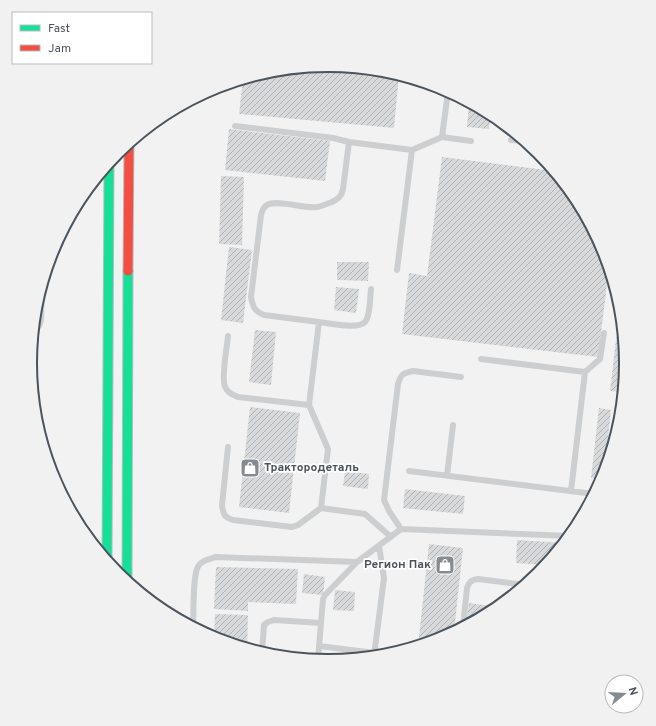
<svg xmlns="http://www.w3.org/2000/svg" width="656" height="726" font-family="Overpass,sans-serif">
  <defs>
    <pattern id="building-hatch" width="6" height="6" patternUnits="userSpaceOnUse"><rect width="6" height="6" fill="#d8d9db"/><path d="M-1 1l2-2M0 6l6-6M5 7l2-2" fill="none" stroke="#b1b3b5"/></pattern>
  </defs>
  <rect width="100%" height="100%" fill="#f2f2f2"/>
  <path fill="url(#building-hatch)" d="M328,65L386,71L399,75L394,128L239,114L243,79L270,71Z
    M469,102L491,114L489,129L467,127Z
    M229,129L330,141L325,181L225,170Z
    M442,157L554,171L576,198L603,249L609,268L598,357L402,334L409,273L427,276Z
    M221,176L244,177L242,245L219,244Z
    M229,247L252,250L243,323L221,320Z
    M337,262H369L368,281L337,280Z
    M336,287L359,289L356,313L334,310Z
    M620,305L626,363L623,392L610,391Z
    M255,330L276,332L271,385L249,382Z
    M616,405L622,406L620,421L612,447Z
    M250,407L300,413L289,513L239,507Z
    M599,408L611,410L604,475L602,479L591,478Z
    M345,471L369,474L368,489L343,486Z
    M405,489L465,496L463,514L403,508Z
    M517,540L564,543L546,565L516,563Z
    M429,544L463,548L454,632L442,638L418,646Z
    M216,567L298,569L296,604L248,602V611L214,609Z
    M304,574L325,577L323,595L302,593Z
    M335,590L355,592L354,611L333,610Z
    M469,603L498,607L493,611L466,625Z
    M215,614L248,615L247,648L214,638Z"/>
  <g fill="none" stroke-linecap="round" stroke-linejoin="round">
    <g stroke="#b8bcc0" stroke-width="11">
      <path id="fast" d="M107,562L109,163
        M127,582L128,271"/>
    </g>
    <g stroke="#b8bcc0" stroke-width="11">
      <path id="jam" d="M128,271L129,142"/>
    </g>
    <path stroke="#ccced0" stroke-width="6" d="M235,126L333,138L349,142
      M442,137L447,99L451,93
      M511,140L526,141
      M397,270L412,150
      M371,289C370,297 370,317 365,322C358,330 329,323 319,322L309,405L328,449L321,508L365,514L391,537
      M319,322L264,315C254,311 253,307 251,297L261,215C262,211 263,207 267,205C278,199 304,209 317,207C322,206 327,204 332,202C338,199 342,196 343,189L349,142L412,150L442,137L471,141
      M33,331L39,326L41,320L42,286
      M228,336C227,348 221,377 225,387C228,393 232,394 238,397L309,405
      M481,359L585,372L571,491
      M585,372L600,359L604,333
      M621,402H622
      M228,447L222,505C223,514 224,517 233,520L292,527L298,525L321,508
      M409,471L594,494
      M447,476L453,425
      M401,529L389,511L384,500L398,384C401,374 403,373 413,371L461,377
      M193,627C194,615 192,573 199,565C203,560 209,559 216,557L357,562L401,529L570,536
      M463,627L467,588C469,582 471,580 478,579L525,585
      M319,646L375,653
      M262,653L264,625L268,622L274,620L321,623L323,599L325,595L357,562
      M374,656L384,578L379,546
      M318,660L321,623"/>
    <use href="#fast" stroke="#16e098" stroke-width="9"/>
    <use href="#jam" stroke="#f24e42" stroke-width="9"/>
  </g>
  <defs>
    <g id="shop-square" transform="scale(1)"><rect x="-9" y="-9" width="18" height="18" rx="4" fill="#858b90" stroke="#fff"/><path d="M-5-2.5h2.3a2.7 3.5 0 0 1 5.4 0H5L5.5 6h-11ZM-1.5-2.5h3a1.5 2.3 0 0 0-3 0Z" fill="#fff"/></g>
  </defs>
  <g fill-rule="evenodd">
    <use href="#shop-square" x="250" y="468"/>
    <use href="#shop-square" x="445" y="565"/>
  </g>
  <g text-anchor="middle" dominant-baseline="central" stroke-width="3.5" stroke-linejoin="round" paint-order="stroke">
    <g font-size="12" font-weight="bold" fill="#4b545c" stroke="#fff" text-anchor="start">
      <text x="264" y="468">Трактородеталь</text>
      <text x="431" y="565" text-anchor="end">Регион Пак</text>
    </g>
  </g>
  <path d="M0 0H656V726H0ZM37 363a291 291 0 1 1 582 0a291 291 0 1 1-582 0Z" fill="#f1f1f2" fill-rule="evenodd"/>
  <path fill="none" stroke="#4b545c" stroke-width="2" d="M37 363a291 291 0 1 1 582 0a291 291 0 1 1-582 0Z"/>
  <rect x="12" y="12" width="140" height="52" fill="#ffffff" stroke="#b7bbbe"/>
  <rect x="20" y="25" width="20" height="6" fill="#16e098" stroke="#b7bbbe"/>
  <text x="48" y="32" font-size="12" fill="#4b545c">Fast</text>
  <rect x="20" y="45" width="20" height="6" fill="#f24e42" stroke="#b7bbbe"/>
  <text x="48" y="52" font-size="12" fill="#4b545c">Jam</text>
  <g transform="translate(624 694) rotate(72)"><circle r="19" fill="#ffffff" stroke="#b7bbbe"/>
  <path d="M0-3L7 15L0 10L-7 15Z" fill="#858b90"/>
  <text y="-6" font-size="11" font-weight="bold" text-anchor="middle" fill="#4b545c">N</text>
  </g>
</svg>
